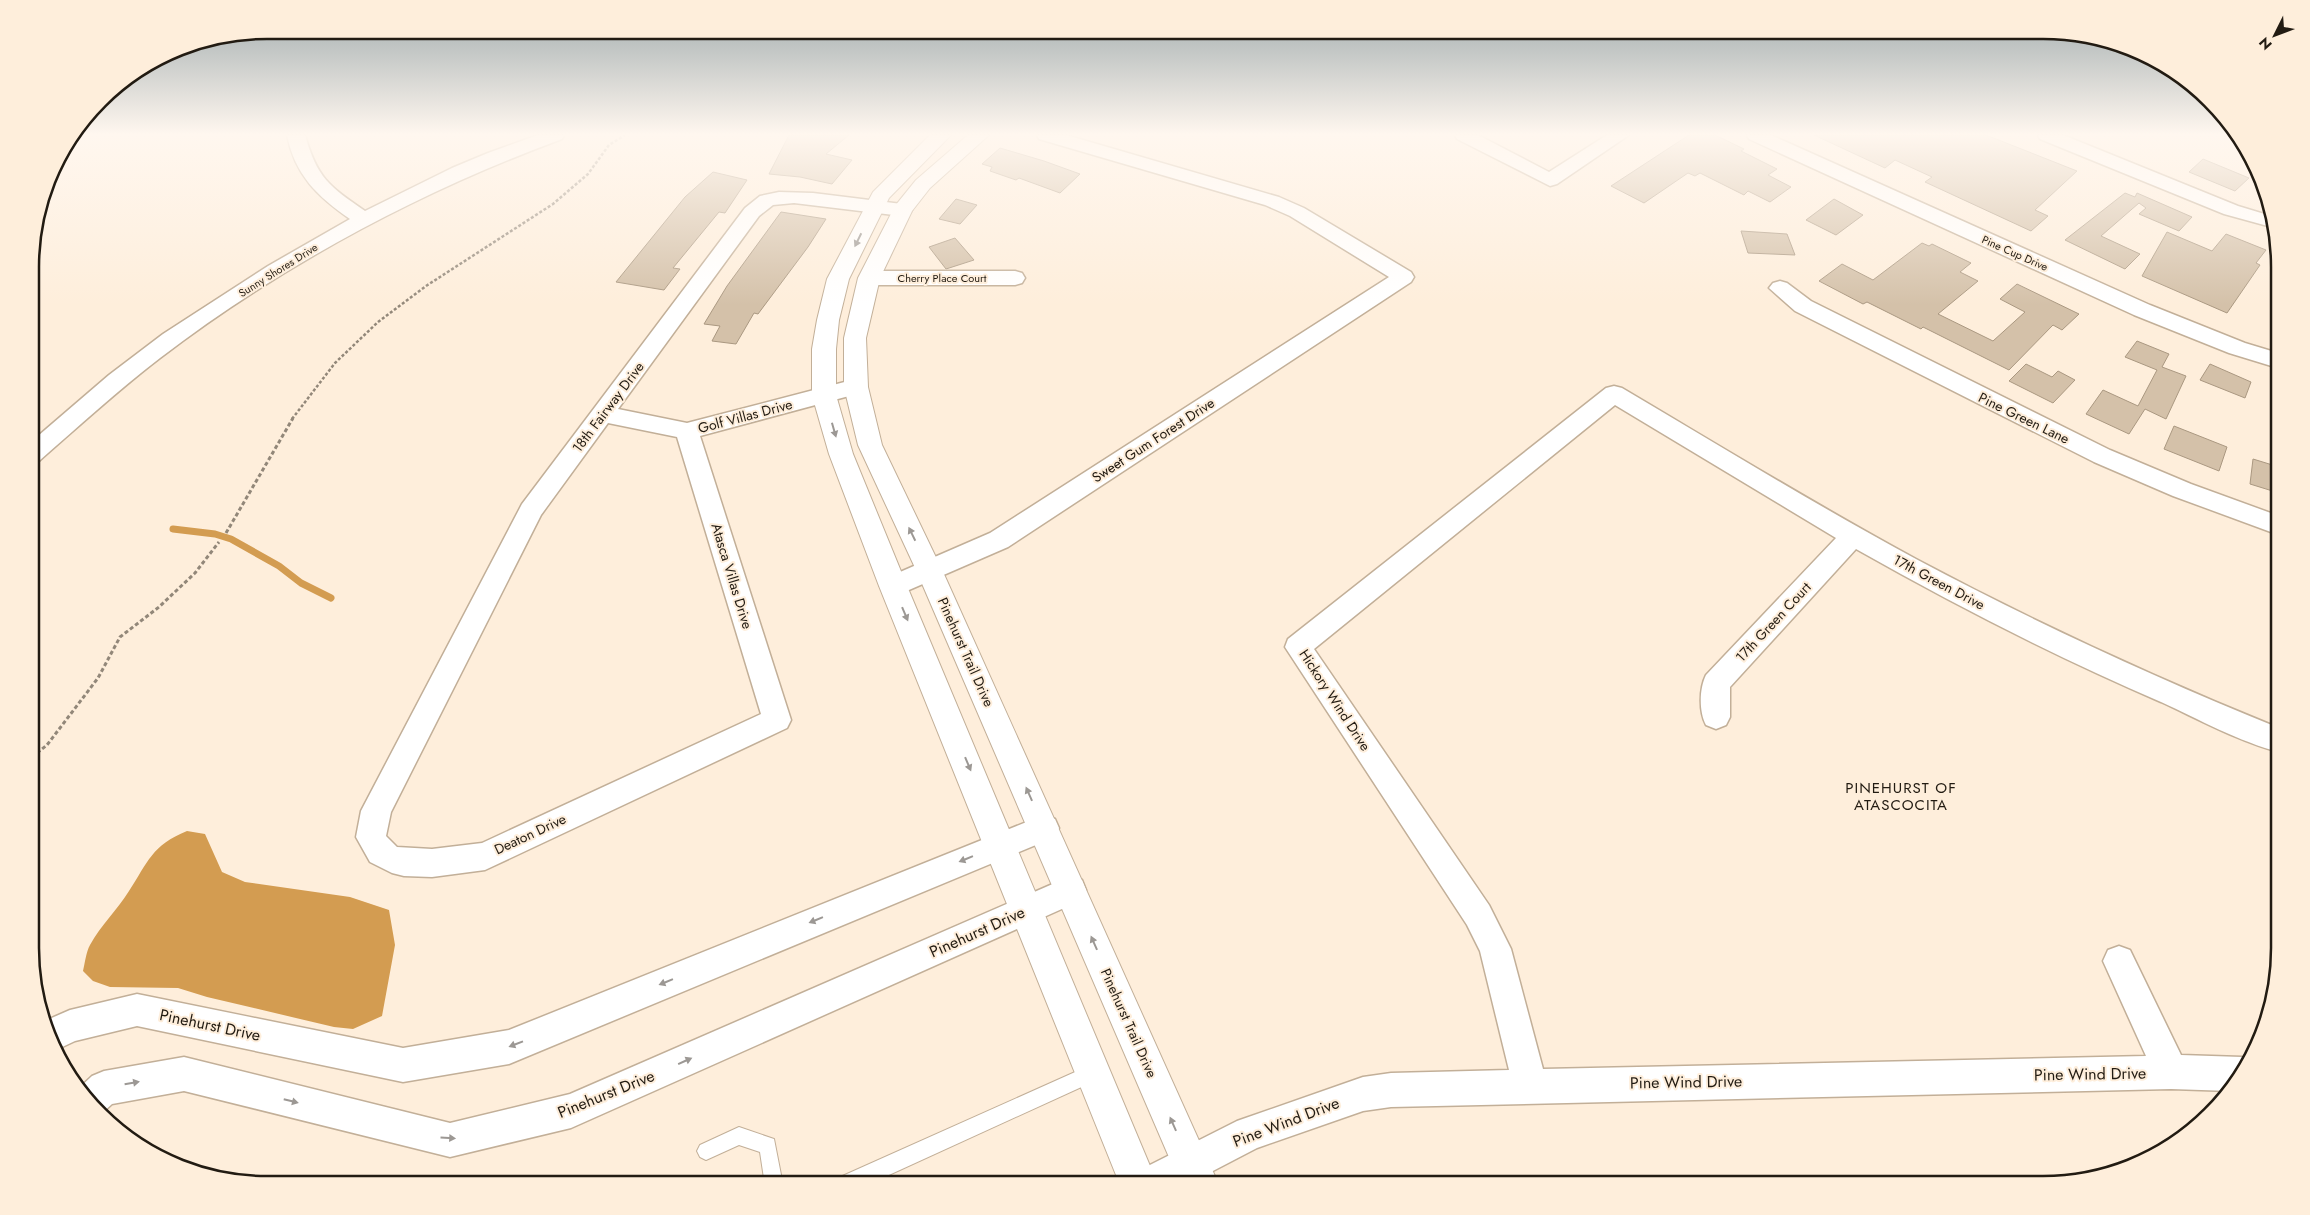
<svg xmlns="http://www.w3.org/2000/svg" width="2310" height="1215" font-family="Jost,sans-serif">
  <rect width="100%" height="100%" fill="#feeedb"/>
  <path fill="#d39c51" d="M187,831L205,834L222,872L245,882L350,897L389,910L395,945L382,1016L353,1029L334,1027L207,997L178,988L110,987L93,981L83,971C85,963 86,952 90,945C101,925 117,910 129,891C148,862 152,845 187,831Z"/>
  <g fill="none" stroke-linecap="round" stroke-linejoin="round">
    <path stroke="#d39c51" stroke-width="7" d="M173,529L215,534L231,539L279,566L301,583L331,598"/>
  </g>
  <path fill="#d4c1a9" stroke="#aa9881" d="M789,135H849L826,154L852,160L832,184L800,177L769,174Z
    M1689,135H1715L1744,149L1741,151L1777,169L1768,175L1791,187L1770,202L1748,191L1744,195L1700,173L1695,176L1688,173L1644,203L1611,186Z
    M1814,135H1986L2077,171L2035,210L2048,216L2031,231L1925,182L1932,177L1895,160L1885,168Z
    M1000,148L1044,161L1080,174L1060,193L1019,178L1016,180L990,171L992,167L982,164Z
    M2203,159L2249,178L2235,191L2189,172Z
    M713,172L747,180L725,213L719,212L673,268L680,269L664,290L616,282L685,197Z
    M2125,193L2135,197L2137,193L2192,217L2179,231L2139,214L2146,208L2139,203L2101,236L2140,254L2125,269L2065,240Z
    M956,199L977,205L960,224L939,219Z
    M1834,199L1863,215L1836,235L1806,220Z
    M781,212L826,219L808,247L758,314L754,313L736,344L712,341L720,326L704,324L727,286Z
    M1741,231L1787,234L1795,255L1748,253Z
    M2167,232L2212,251L2226,234L2266,250L2256,263L2260,265L2227,313L2142,276Z
    M955,238L974,260L946,269L929,247Z
    M1922,243L1929,246L1932,244L1971,263L1960,272L1978,281L1938,314L1993,341L2025,312L2000,299L2017,284L2079,314L2062,330L2053,325L2009,370L1923,327L1921,329L1867,302L1863,304L1819,281L1842,264L1873,280Z
    M2137,341L2169,354L2162,367L2186,376L2166,419L2145,409L2129,434L2086,414L2103,390L2138,406L2157,370L2125,357Z
    M2026,364L2052,377L2058,371L2075,380L2053,403L2009,381Z
    M2210,364L2251,382L2245,398L2200,380Z
    M2174,426L2227,447L2219,471L2164,449Z
    M2253,459L2279,467V493L2250,484Z"/>
  <g fill="none" stroke-linecap="round" stroke-linejoin="round">
    <g stroke="#c2af98" stroke-width="2">
      <path id="lane" d="M1093,1064L1099,1067L1102,1073L1099,1079L867,1185H836L838,1178Z
        M739,1127L774,1139L783,1185H765L760,1152L739,1145L706,1160L700,1157L697,1151L700,1145Z"/>
    </g>
    <g stroke="#c2af98" stroke-width="3">
      <path id="street" d="M287,135H305C317,178 329,186 365,211L452,168L488,153L538,135H564L562,139C419,192 282,265 160,358C118,390 79,426 39,461L31,463V442L109,375L163,334L268,266L350,219C317,196 295,175 287,135Z
        M1037,135H1066L1279,197L1304,208L1411,272L1414,277L1411,282L1008,547L902,593L893,596L884,593L880,586L884,579L990,533L1389,277L1290,216L1265,205L1039,139Z
        M1455,135H1478L1549,172L1607,135H1629L1557,184L1550,186L1457,139Z
        M1747,135H1771L2150,305L2245,343L2278,353V368L2229,353L2134,315L1749,139Z
        M2038,135H2063L2238,206L2271,216L2275,228L2224,214L2040,139Z
        M779,192L813,193L902,204L909,206L912,210L909,214L902,216L794,203L773,205L759,216L618,409L687,423L856,379L864,382L867,387L864,392L700,436L791,720L787,728L485,870L432,877L404,876L392,873L370,862L356,837L361,811L522,504L745,208L760,196ZM608,423L677,437L761,714L482,843L432,849L397,847L386,836L391,812L541,515Z
        M869,271H1015L1022,273L1025,278L1022,283L1015,285H869L862,283L859,278L862,273Z
        M1780,281L1787,283L1811,301L2110,450L2191,484L2279,516V535L2173,496L2094,462L1795,311L1769,288L1773,283Z
        M1614,386L1622,388C1720,446 1816,505 1916,559C2034,622 2156,678 2279,728V752C2240,742 2198,719 2161,702C2056,657 1955,605 1856,549L1730,687V717L1726,725L1716,729L1706,725C1699,712 1699,689 1706,675L1836,538L1615,405L1314,649L1489,905L1511,949L1543,1069L2146,1056L2103,961L2108,950L2119,946L2130,950L2181,1055L2242,1057L2251,1061L2231,1091L2171,1089L1391,1107L1363,1111L1257,1148L1186,1185H1131L1136,1172L1237,1121L1363,1077L1391,1073L1509,1070L1480,951L1467,925L1285,647L1288,639L1606,388Z
        M1044,815L1055,819L1059,828L1055,837L509,1064L403,1082L137,1026L75,1041L58,1049L47,1020L70,1010L137,994L403,1048L509,1030Z
        M1071,876L1082,880L1086,890L1082,900L571,1128L450,1157L184,1091L112,1104L100,1115L78,1089L92,1076L104,1071L184,1057L450,1123L570,1094Z"/>
    </g>
    <g stroke="#c2af98" stroke-width="2">
      <path id="secondary" d="M930,135H951L889,198L849,279L839,320L836,349V395L853,454L907,586L1158,1185H1120L879,586L829,454L812,395V349L817,320L827,279L873,192Z
        M968,135H989L930,188L912,211L880,278L866,338L868,387L882,445L943,572L1219,1185H1181L917,572L858,445L844,387V338L858,278L895,206L916,180Z"/>
    </g>
    <path stroke="#928779" stroke-width="2.5" stroke-dasharray="3 2" stroke-linecap="butt" d="M292,419L335,363L378,322L426,286L553,204L588,174L609,145L625,135"/>
    <path stroke="#928779" stroke-width="3" stroke-dasharray="4 2.5" stroke-linecap="butt" d="M226,533L293,418
      M32,757L47,745L98,678L120,637L159,607L195,573L219,542"/>
    <use href="#lane" fill="#fff" fill-rule="evenodd"/>
    <use href="#street" fill="#fff" fill-rule="evenodd"/>
    <use href="#secondary" fill="#fff" fill-rule="evenodd"/>
  </g>
  <defs><path id="oneway-solid" d="M-6-.8H1V-3.2L6.5 0L1 3.2V.8H-6Z" transform="scale(1.25)"/></defs>
  <g fill="#9c9894">
    <use href="#oneway-solid" transform="translate(858 240) rotate(116)"/>
    <use href="#oneway-solid" transform="translate(834 430) rotate(74)"/>
    <use href="#oneway-solid" transform="translate(912 534) rotate(-116)"/>
    <use href="#oneway-solid" transform="translate(905 614) rotate(67)"/>
    <use href="#oneway-solid" transform="translate(968 764) rotate(67)"/>
    <use href="#oneway-solid" transform="translate(1029 794) rotate(-114)"/>
    <use href="#oneway-solid" transform="translate(966 859) rotate(158)"/>
    <use href="#oneway-solid" transform="translate(816 920) rotate(158)"/>
    <use href="#oneway-solid" transform="translate(1094 943) rotate(-114)"/>
    <use href="#oneway-solid" transform="translate(666 982) rotate(158)"/>
    <use href="#oneway-solid" transform="translate(516 1044) rotate(159)"/>
    <use href="#oneway-solid" transform="translate(685 1061) rotate(-24)"/>
    <use href="#oneway-solid" transform="translate(132 1083) rotate(-10)"/>
    <use href="#oneway-solid" transform="translate(291 1101) rotate(14)"/>
    <use href="#oneway-solid" transform="translate(1173 1124) rotate(-114)"/>
    <use href="#oneway-solid" transform="translate(448 1138) rotate(3)"/>
  </g>
  <linearGradient id="sky" x2="0" y2="1"><stop stop-color="#9faaac"/><stop offset="0.44" stop-color="#fff7ef"/><stop offset="1" stop-color="#fff7ef" stop-opacity="0"/></linearGradient>
  <rect width="2310" height="305" fill="url(#sky)"/>
  <g text-anchor="middle" dominant-baseline="central" stroke-width="4" stroke-linejoin="round" paint-order="stroke">
    <g font-size="11" fill="#221b12" stroke="#feeedb">
      <text transform="translate(2015 253) rotate(24)">Pine Cup Drive</text>
      <text transform="translate(278 270) rotate(-32)">Sunny Shores Drive</text>
      <text x="942" y="278">Cherry Place Court</text>
    </g>
    <g font-size="14" fill="#221b12" stroke="#feeedb">
      <text transform="translate(608 407) rotate(-53)">18th Fairway Drive</text>
      <text transform="translate(745 416) rotate(-15)">Golf Villas Drive</text>
      <text transform="translate(2024 418) rotate(26)">Pine Green Lane</text>
      <text transform="translate(1153 440) rotate(-33)">Sweet Gum Forest Drive</text>
      <text transform="translate(732 576) rotate(73)">Atasca Villas Drive</text>
      <text transform="translate(1939 582) rotate(28)">17th Green Drive</text>
      <text transform="translate(1773 622) rotate(-47)">17th Green Court</text>
      <text transform="translate(966 652) rotate(66)">Pinehurst Trail Drive</text>
      <text transform="translate(1335 700) rotate(57)">Hickory Wind Drive</text>
      <text transform="translate(530 834) rotate(-25)">Deaton Drive</text>
      <text transform="translate(1129 1023) rotate(66)">Pinehurst Trail Drive</text>
    </g>
    <g font-size="15" letter-spacing="1" fill="#221b12" stroke="#feeedb">
      <text x="1901" y="788">PINEHURST OF<tspan x="1901" dy="17">ATASCOCITA</tspan></text>
    </g>
    <g font-size="16" fill="#221b12" stroke="#feeedb">
      <text transform="translate(977 932) rotate(-24)">Pinehurst Drive</text>
      <text transform="translate(210 1025) rotate(12)">Pinehurst Drive</text>
      <text transform="translate(2090 1074) rotate(-1)">Pine Wind Drive</text>
      <text transform="translate(1686 1082) rotate(-1)">Pine Wind Drive</text>
      <text transform="translate(606 1094) rotate(-22)">Pinehurst Drive</text>
      <text transform="translate(1286 1122) rotate(-21)">Pine Wind Drive</text>
    </g>
  </g>
  <path d="M0 0H2310V1215H0ZM267 39H2043A228 228 0 0 1 2271 267V948A228 228 0 0 1 2043 1176H267A228 228 0 0 1 39 948V267A228 228 0 0 1 267 39Z" fill="#feeedb" fill-rule="evenodd"/>
  <path fill="none" stroke="#221b12" stroke-width="2.5" d="M267 39H2043A228 228 0 0 1 2271 267V948A228 228 0 0 1 2043 1176H267A228 228 0 0 1 39 948V267A228 228 0 0 1 267 39Z"/>
  <g transform="translate(2275 35) rotate(228)" stroke="#feeedb" stroke-width="4" paint-order="stroke">
  <path d="M0-4L9 19L0 12L-9 19Z" fill="#221b12"/>
  <text y="-8" font-size="14" font-weight="bold" text-anchor="middle" fill="#221b12">N</text>
  </g>
</svg>
